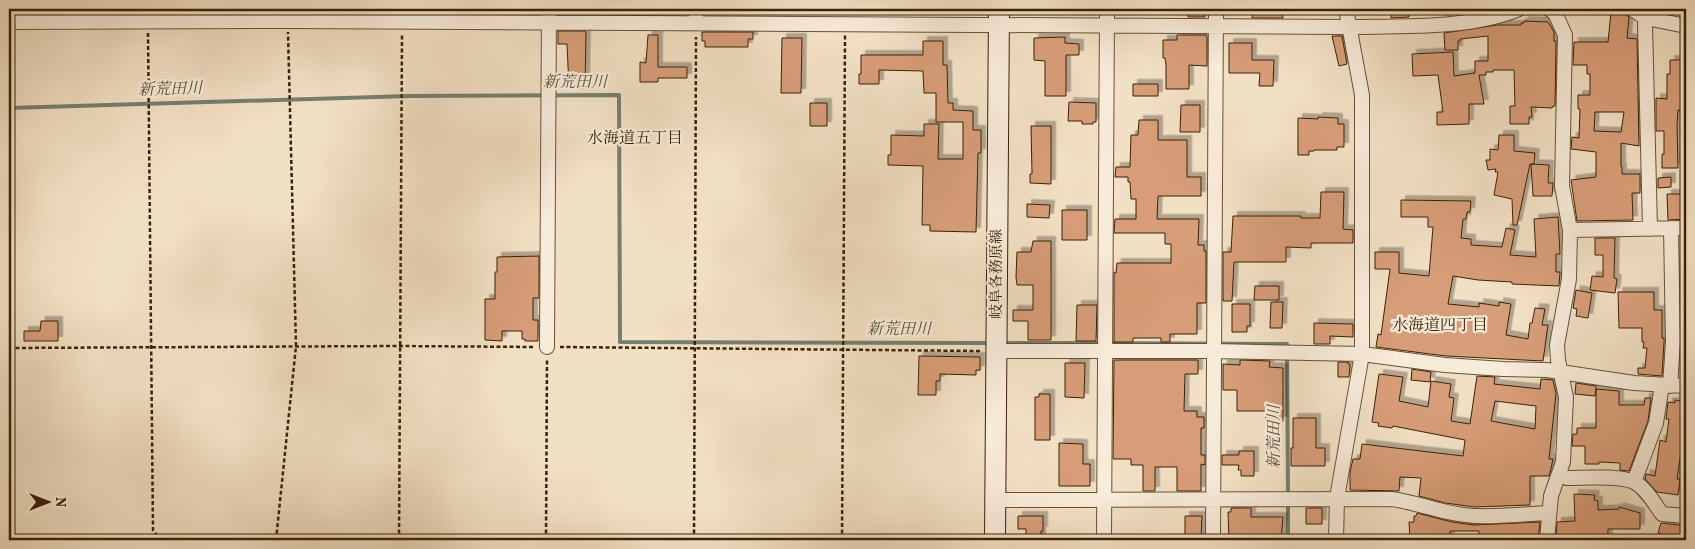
<svg xmlns="http://www.w3.org/2000/svg" width="1695" height="549" font-family="Vollkorn,'Noto Serif JP',serif">
  <defs>
    <filter id="shadow"><feDropShadow dx="4.5" dy="-4.5" stdDeviation="0" flood-color="#0004"/></filter>
  </defs>
  <rect width="100%" height="100%" fill="#f2e0c4"/>
  <filter id="stains"><feTurbulence type="fractalNoise" baseFrequency=".004" numOctaves="4"/><feColorMatrix values="0 0 0 0 .2 0 0 0 0 .09 0 0 0 0 .02 0 0 0 .5 -.17"/></filter>
  <radialGradient id="worn" r=".72"><stop offset=".6" stop-color="#630" stop-opacity="0"/><stop offset="1" stop-color="#630" stop-opacity=".3"/></radialGradient>
  <g fill="none" stroke-linecap="round" stroke-linejoin="round">
    <path stroke="#757e70" stroke-width="4" d="M9,108L409,96L619,95L620,342L985,343
      M1008,343H1101
      M1108,343L1287,344L1288,496
      M1288,503V540"/>
  </g>
  <path fill="#d79d78" stroke="#3a2203" fill-rule="evenodd" filter="url(#shadow)" d="M1188,9H1205V17H1188Z
    M1253,9H1282L1283,18H1252Z
    M1391,9H1408L1409,17L1391,18Z
    M1445,9H1470V13L1446,15Z
    M1611,12L1625,14L1629,17L1627,38L1637,39L1639,146L1621,143V167H1622V174H1640V193H1632L1633,220L1577,221L1571,180L1596,177V152L1571,149L1572,137L1579,138L1580,109H1578V95H1590V74H1587V65H1573L1574,42H1608ZM1595,112H1624L1621,132L1594,131Z
    M1524,21L1548,22L1554,32V41H1556L1555,106H1553L1552,108L1531,107L1532,117H1529V124H1510V106H1515L1514,70H1493V72H1486V75H1479L1484,104H1469V124L1437,125V112H1443L1438,75L1413,76L1412,54L1453,52L1454,76L1475,73V61H1488V36L1460,39V41H1458V50H1445L1444,33L1497,25H1521V23H1524Z
    M558,31H585L586,33L585,88H569L567,44H558Z
    M702,32H753V39H748V47H705V41H702Z
    M648,35H658V67H687V78H658V82H640V62L646,63Z
    M1177,35H1206L1207,37V66L1189,65V89H1166V64L1165,58H1163V40H1177Z
    M1332,36H1342L1347,64L1339,66Z
    M1065,37V43L1079,44V55H1066V96H1045V61L1034,60V38Z
    M782,38H802L801,93H781Z
    M923,41H943V65H947L948,103H953V110L973,111V130H981V153H978L976,232L930,231V225H922L923,166L888,165V155H891V135L924,136V124H939L938,159H963V122H936V93H924L923,71L879,70V84H859V74H861V55H923Z
    M1229,43H1252V60H1274L1273,86H1259L1260,73H1229Z
    M1670,60H1686V111L1678,110L1677,125L1678,168H1662V154H1664V131H1656V98L1667,99V74H1670Z
    M1133,84H1158V96H1133Z
    M1069,102L1096,103V122H1093V124H1082V121H1068Z
    M810,103H827V126H810Z
    M1181,105H1200V132H1180Z
    M1318,117L1338,118V124H1344V147H1337V150H1314V151H1309V155H1298V118L1318,119Z
    M1139,120H1158V140H1187V177H1201V196H1158L1157,219H1199L1198,245H1204V251H1206V303H1197V334H1170V342H1161V338H1133V342H1114V272L1116,273L1117,263H1171V244H1165V233H1114L1115,219H1136V199H1131L1130,182H1128V177H1115L1116,167H1130L1131,135H1138Z
    M1031,126H1051V184L1030,183V174H1032Z
    M1499,135H1514V151L1535,153L1534,164H1530L1517,225H1513L1512,199L1494,195L1498,172H1495L1496,169L1488,170L1486,160H1490V149L1498,150Z
    M1531,164L1549,165L1548,183H1553L1552,196H1533Z
    M1671,177V187L1658,188V178Z
    M1321,192H1344L1343,229L1353,230V243H1311V248L1286,247V262H1234L1232,301H1223V252H1231L1233,216H1301V218H1320Z
    M1667,194H1686V219L1668,220Z
    M1401,200L1471,201L1470,212H1467L1466,219H1463L1461,238L1471,239V245L1502,247L1506,228L1515,230L1510,255L1536,257L1534,219L1558,217L1560,254H1556V272H1560L1559,286L1512,284V282L1478,280L1453,276L1448,304L1479,307V303L1499,306V302L1511,304L1506,335L1528,339L1530,323H1532L1535,308L1545,309L1542,325H1548L1543,361L1446,356L1376,347L1378,334L1381,335L1390,269H1375V252H1399V273L1429,276L1433,227H1428V217H1401Z
    M1027,204L1050,205L1049,218L1027,217Z
    M1062,210H1087V240H1062Z
    M1595,238H1615L1614,278L1617,279L1615,293L1590,290L1592,276L1603,277V255H1595Z
    M1033,241H1051V340H1028V321H1013V310H1033V285H1017L1016,277L1017,252H1031Z
    M539,256V298H533V320H538V341H525V339H522V331H502V341L485,340V299H495V272H497V257Z
    M1255,286H1279V300H1254Z
    M1576,290L1592,293L1588,318L1576,316L1577,309L1573,308Z
    M1618,292H1654V310H1662V338H1664V342L1662,376L1638,374V368H1645L1647,348H1643L1644,342H1642V328H1619Z
    M1271,302H1283L1282,328H1270Z
    M1232,304H1250V326H1247V332H1232Z
    M1077,305H1097L1096,341H1076Z
    M41,321H58V341H24V331H40Z
    M1314,323L1353,324V337L1330,336V344H1314Z
    M919,356L980,357V370H976V375L940,374V381H936V395H918Z
    M1114,360H1198V374H1185L1184,411H1197V417H1204V428H1201V455H1205V465L1201,464V491H1177V467H1155V491H1143V465H1131V459H1113Z
    M1240,360L1270,361L1269,367L1283,368V421H1266V411H1237V390H1223V364L1240,365Z
    M1338,362H1348V364H1350L1349,377H1338Z
    M1065,363H1085L1084,398L1065,397Z
    M1412,369L1431,372L1430,382L1411,380Z
    M1379,374L1403,377L1399,401L1428,407L1431,381L1451,384L1449,397L1454,398L1451,421L1470,424L1477,376L1495,377L1494,384L1540,389L1541,379L1553,380L1556,394L1549,459H1553L1551,469L1549,476H1530V505L1475,507L1445,503L1419,496L1421,478L1400,477L1399,491L1350,490V472L1353,459H1360L1362,444L1463,456L1465,440L1393,426L1392,428L1378,426L1379,423L1372,422ZM1495,401L1536,406L1535,429L1491,421Z
    M1576,383L1596,386V389L1619,391V405H1644L1645,398H1651L1648,421L1629,471L1620,470V463L1599,462V464H1585V446H1572L1573,434H1577V428H1596V389L1595,396L1575,394Z
    M1039,394H1050V440H1035V397H1039Z
    M1675,400L1686,402V451L1681,452L1677,479H1680L1678,495L1657,492L1645,479L1646,474L1655,476L1660,440L1666,442L1669,419H1666L1668,402L1675,403Z
    M1293,418H1316V448H1325V466H1291V448H1293Z
    M1059,443L1083,444V464H1090V486H1059Z
    M1239,451H1254V476H1241V470H1238L1239,465H1222V455H1239Z
    M1574,494L1595,495L1594,500L1598,501V510L1619,509V507L1640,513V529H1608V540H1556L1557,522L1575,521Z
    M1231,508H1251V517H1283L1281,540H1229L1228,512H1231Z
    M1306,508H1322V524H1306Z
    M1417,513L1452,522L1474,525L1540,522L1538,540H1479V531H1450V540H1410L1409,522H1414V516H1416Z
    M1018,516H1043V531H1041V540H1026V529H1018Z
    M1185,516H1202L1201,540H1185Z
    M1661,523L1686,526V538L1674,534L1673,537L1658,533Z"/>
  <g fill="none" stroke-linecap="round" stroke-linejoin="round">
    <g stroke="#685233" stroke-width="16">
      <path id="street" d="M1632,9L1646,18L1686,26
        M1646,18L1645,24L1650,229
        M9,22L288,21L1349,27C1403,26 1470,29 1519,9
        M696,22V9
        M1570,230L1686,228
        M547,347L549,9
        M996,351H1213L1362,354L1445,365L1503,369L1547,370L1634,383L1686,386
        M1670,386L1673,342L1671,228
        M1559,475L1567,478C1583,478 1620,475 1634,482C1646,488 1654,503 1662,514L1686,516
        M1634,482L1656,423L1662,385
        M996,500L1392,499C1420,503 1446,515 1475,516C1499,517 1524,514 1548,513
        M1104,540L1107,9
        M1213,540L1216,9
        M1336,540L1337,498L1362,354V95L1346,9
        M1547,540L1551,496L1563,462L1566,397L1558,360L1557,345L1569,279L1570,230L1562,186L1565,35L1555,13L1549,9"/>
    </g>
    <g stroke="#3a2203" stroke-width="22">
      <path id="secondary" d="M995,540L999,9"/>
    </g>
    <path stroke="#3a2203" stroke-width="2.5" stroke-dasharray="4 2.5" stroke-linecap="butt" d="M148,33L153,530L158,537H192L194,540
      M560,347L982,351
      M9,348L399,346L535,347
      M276,540L296,346L288,32
      M399,540L402,34
      M546,540L547,358
      M694,540L696,37
      M842,540L845,35"/>
    <use href="#street" stroke="#f7ebd9" stroke-width="14"/>
    <use href="#secondary" stroke="#f7ebd9" stroke-width="20"/>
  </g>
  <g text-anchor="middle" dominant-baseline="central" stroke-width="4.5" stroke-linejoin="round" paint-order="stroke">
    <g font-size="15" fill="#3a2203" stroke="#f7ebd9">
      <text transform="translate(997 274) rotate(-90)">岐阜各務原線</text>
    </g>
    <g font-size="16" font-style="italic" fill="#575039" stroke="#f7ebd9">
      <text x="575" y="83">新荒田川</text>
      <text transform="translate(170 90) rotate(-2)">新荒田川</text>
      <text x="899" y="330">新荒田川</text>
      <text transform="translate(1275 437) rotate(-90)">新荒田川</text>
    </g>
    <g font-size="16" fill="#3a2203" stroke="#f7ebd9">
      <text x="635" y="139">水海道五丁目</text>
      <text x="1440" y="326">水海道四丁目</text>
    </g>
  </g>
  <rect width="1695" height="549" fill="none" stroke="#f2e0c4" stroke-width="30"/>
  <rect x="10" y="10" width="1675" height="529" fill="none" stroke="#3a2203" stroke-width="2.5"/>
  <rect x="15" y="15" width="1665" height="519" fill="none" stroke="#3a2203"/>
  <g transform="translate(48 502) rotate(90)" stroke="#f7ebd9" stroke-width="4" paint-order="stroke">
  <path d="M0-4L9 19L0 12L-9 19Z" fill="#3a2203"/>
  <text y="-8" font-size="14" font-weight="bold" text-anchor="middle" fill="#3a2203">N</text>
  </g>
  <rect width="100%" height="100%" filter="url(#stains)"/>
  <rect width="100%" height="100%" fill="url(#worn)"/>
</svg>
